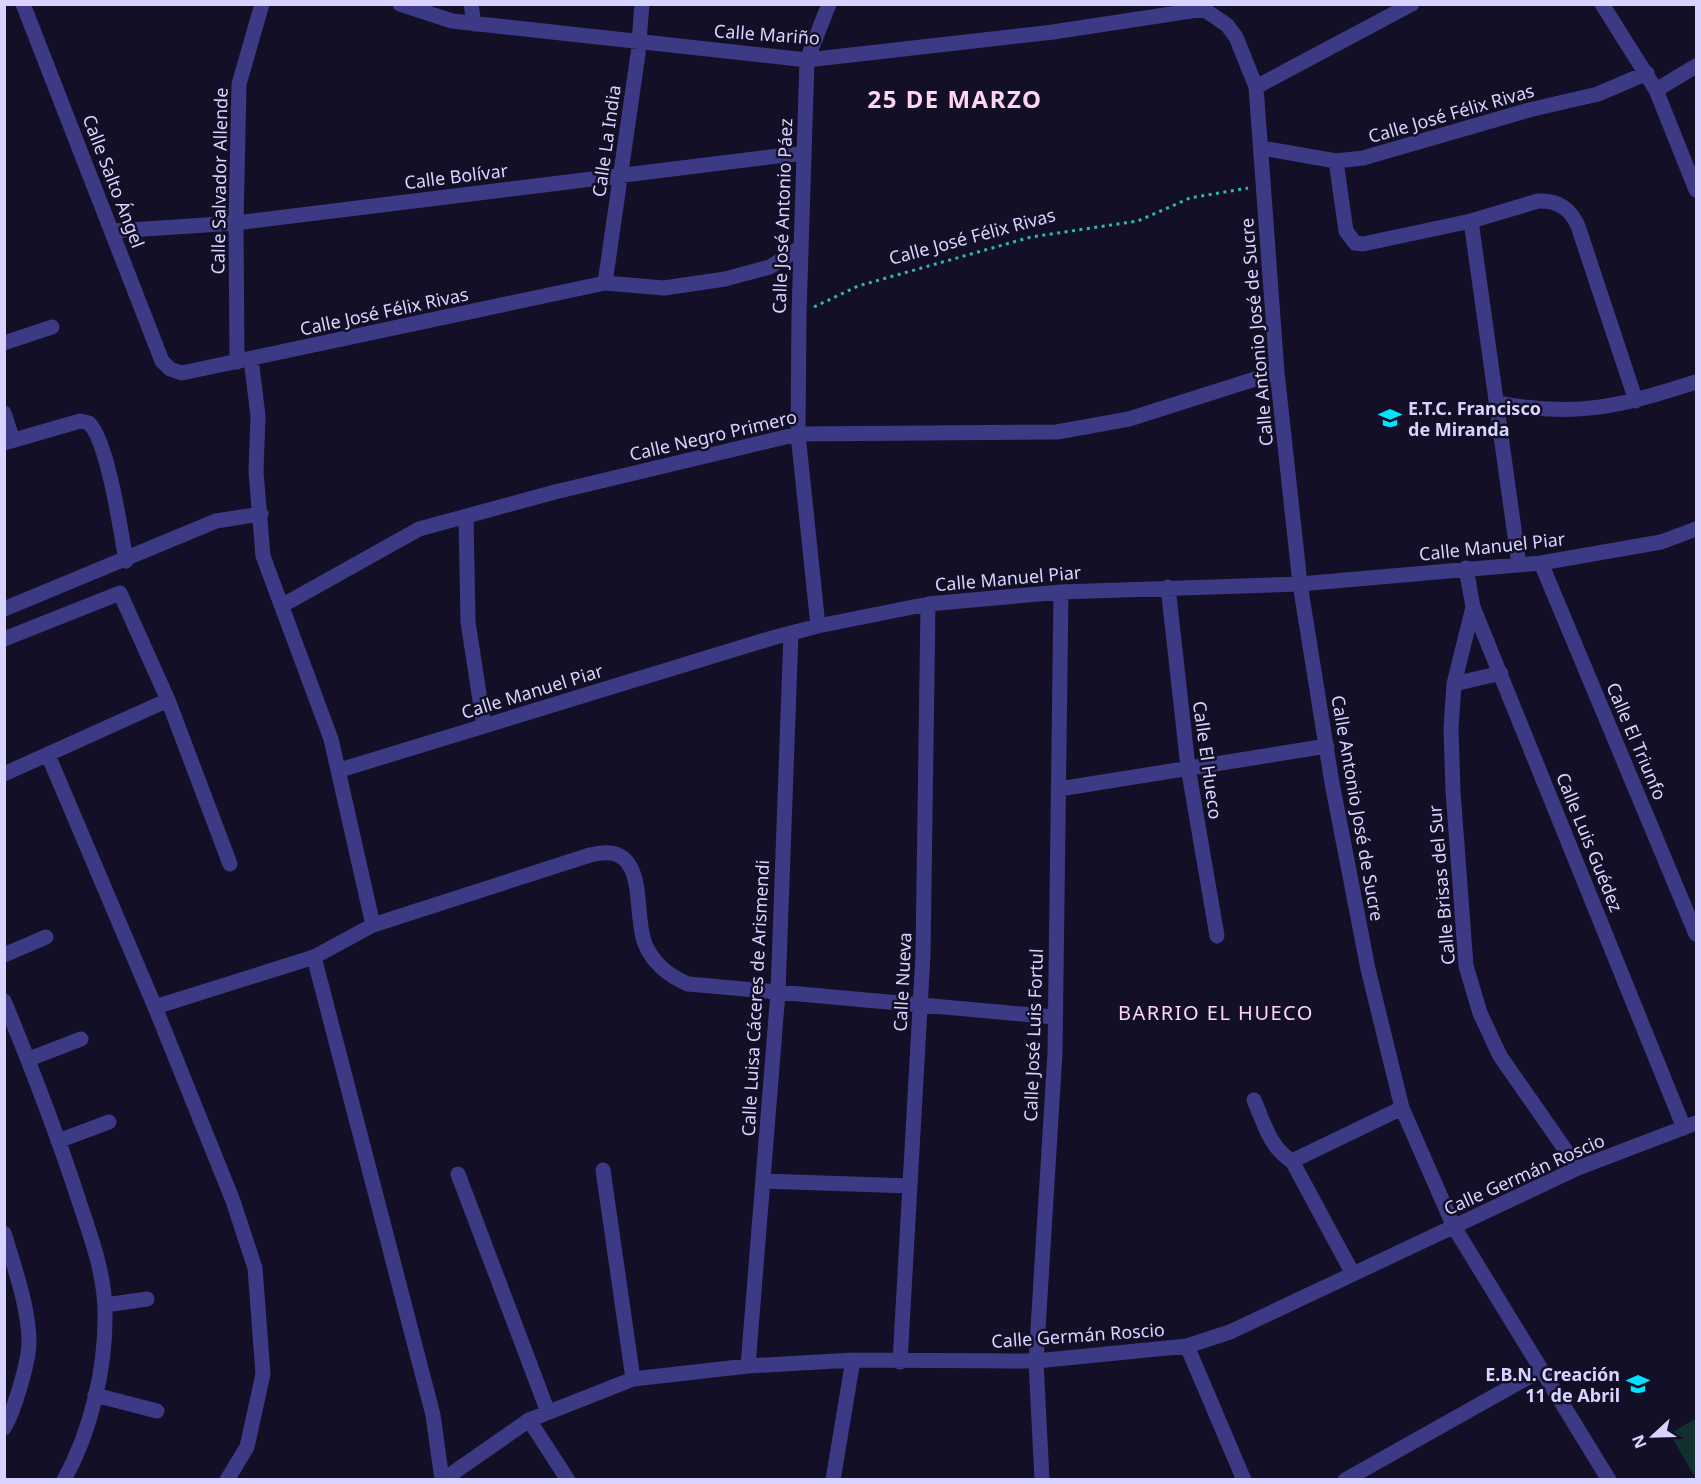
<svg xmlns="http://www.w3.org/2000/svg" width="1701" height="1484" font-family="'Noto Sans',sans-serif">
  <rect width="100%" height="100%" fill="#130f26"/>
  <path fill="#12302f" d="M1696,1418V1479L1670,1434Z"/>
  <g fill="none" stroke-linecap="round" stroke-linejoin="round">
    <path stroke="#2fb8b0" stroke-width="3" stroke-dasharray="3 4.5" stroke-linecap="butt" d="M814,307L858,286L1031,237L1138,221L1190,198L1248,188"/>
    <path stroke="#3d3a85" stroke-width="15" d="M23,4L162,361L170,369L182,373L605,283L664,288L725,279L770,267L801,247
      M400,4L452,21L807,60L1053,32L1204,9
      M471,4L474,24
      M1196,4L1227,25L1236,37L1256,87L1277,372L1300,584L1332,783L1368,969L1402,1108L1454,1227L1609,1480
      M1602,4L1656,90L1696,190
      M1256,87L1412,4
      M1656,90L1696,66
      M1262,148L1336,161L1363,158L1529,110L1598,94L1647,73
      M1336,161L1346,231L1355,243L1363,244L1471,221L1538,201C1557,200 1570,208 1578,226L1636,401
      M1471,221L1519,565
      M114,231L236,223L802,153
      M605,283L638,54L642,4
      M4,343L52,327
      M251,359L258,416L256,472L263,556L331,739L373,925
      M237,362L236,223L239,84L262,4
      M1497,403C1579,418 1620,406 1696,382
      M4,413L13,440
      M4,443L80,421L89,423C108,442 121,532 126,561
      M466,516L468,622L484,726
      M1541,563L1696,934
      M1466,568L1473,607L1684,1128
      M1168,587L1188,767L1217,936
      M283,605L419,529L555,492L798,434L1057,432L1129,419L1277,372
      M1473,607L1454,684L1451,728L1453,791L1466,966L1480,1013L1500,1056L1578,1168
      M4,609L216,521L261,514
      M818,626L798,434L799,314L807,60L829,4
      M4,639L120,593L168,700L230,864
      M1454,684L1501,673
      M48,755L155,1007L233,1201L255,1268L263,1374L247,1447L227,1480
      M340,770L772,638L818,626L928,604L1061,592L1300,584L1541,563L1661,542L1696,529
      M4,774L168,700
      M1059,789L1327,746
      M4,955L46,937
      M314,957L433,1415L442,1480
      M4,1001C31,1066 56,1131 78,1198C90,1235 105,1273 105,1313C106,1368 91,1431 64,1480
      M155,1007L314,957L373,925L590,855C651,839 632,912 645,944C653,963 669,976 688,984L1055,1017
      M29,1059L81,1039
      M1254,1100C1264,1123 1270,1148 1292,1161L1353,1274
      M58,1141L109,1122
      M1292,1161L1402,1108
      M603,1170L633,1379
      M458,1174L548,1412
      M763,1181L910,1186
      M4,1233C14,1266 29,1308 29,1342C29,1361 14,1412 4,1428
      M105,1305L147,1299
      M1187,1346L1244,1480
      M900,1362L923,955L928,604
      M748,1366L778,992L791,633
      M95,1395L157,1411
      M529,1420L568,1480
      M443,1480L529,1420L633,1379L748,1366L853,1360L1036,1361L1187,1346L1230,1332L1578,1168L1696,1123
      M833,1480L853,1360
      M1042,1480L1036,1361L1055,1053L1061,592
      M1345,1480L1541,1370"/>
  </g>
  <defs>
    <g id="school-bare" transform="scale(1.8)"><path d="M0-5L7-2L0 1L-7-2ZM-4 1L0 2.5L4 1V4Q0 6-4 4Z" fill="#00e5ff" stroke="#130f26" stroke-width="2.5" paint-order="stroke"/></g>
  </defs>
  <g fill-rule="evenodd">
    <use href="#school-bare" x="1390" y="418"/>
    <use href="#school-bare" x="1638" y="1384"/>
  </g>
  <g text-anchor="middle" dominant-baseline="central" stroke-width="5" stroke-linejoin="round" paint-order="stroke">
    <g font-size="18" fill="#d9d4ff" stroke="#130f26">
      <text transform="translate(767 34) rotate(4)">Calle Mariño</text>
      <text transform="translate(1451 113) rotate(-16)">Calle José Félix Rivas</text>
      <text transform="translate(606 141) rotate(-82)">Calle La India</text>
      <text transform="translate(456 176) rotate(-7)">Calle Bolívar</text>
      <text transform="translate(114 181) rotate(69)">Calle Salto Ángel</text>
      <text transform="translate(219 181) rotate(-89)">Calle Salvador Allende</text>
      <text transform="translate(782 216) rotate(-88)">Calle José Antonio Páez</text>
      <text transform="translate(972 236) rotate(-15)">Calle José Félix Rivas</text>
      <text transform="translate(384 311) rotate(-12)">Calle José Félix Rivas</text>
      <text transform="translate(1256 332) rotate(-95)">Calle Antonio José de Sucre</text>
      <text transform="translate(713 435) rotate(-13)">Calle Negro Primero</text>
      <text transform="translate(1492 546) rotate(-6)">Calle Manuel Piar</text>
      <text transform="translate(1008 578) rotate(-5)">Calle Manuel Piar</text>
      <text transform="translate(532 691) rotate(-17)">Calle Manuel Piar</text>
      <text transform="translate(1637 741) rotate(67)">Calle El Triunfo</text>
      <text transform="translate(1208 760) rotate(82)">Calle El Hueco</text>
      <text transform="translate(1358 808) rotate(80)">Calle Antonio José de Sucre</text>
      <text transform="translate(1590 842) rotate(68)">Calle Luis Guédez</text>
      <text transform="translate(1441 885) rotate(-95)">Calle Brisas del Sur</text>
      <text transform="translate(902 982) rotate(-87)">Calle Nueva</text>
      <text transform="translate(755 998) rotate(-87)">Calle Luisa Cáceres de Arismendi</text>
      <text transform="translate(1033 1035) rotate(-88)">Calle José Luis Fortul</text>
      <text transform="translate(1524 1174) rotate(-24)">Calle Germán Roscio</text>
      <text transform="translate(1078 1335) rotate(-4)">Calle Germán Roscio</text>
    </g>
    <g font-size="18" font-weight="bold" fill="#d9d4ff" stroke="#130f26" text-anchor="start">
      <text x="1408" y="408">E.T.C. Francisco<tspan x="1408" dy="21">de Miranda</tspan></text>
      <text x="1620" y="1374" text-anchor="end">E.B.N. Creación<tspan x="1620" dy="21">11 de Abril</tspan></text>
    </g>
    <g font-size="20" letter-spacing="1.5" fill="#ffd6f0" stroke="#130f26">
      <text x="1216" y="1012">BARRIO EL HUECO</text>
    </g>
    <g font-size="24" font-weight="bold" letter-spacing="1.5" fill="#ffd6f0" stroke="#130f26">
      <text x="955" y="98">25 DE MARZO</text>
    </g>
  </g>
  <rect width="1701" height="1484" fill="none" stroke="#d9d4ff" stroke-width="12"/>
  <g transform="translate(1653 1436) rotate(248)" stroke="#130f26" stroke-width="4.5" paint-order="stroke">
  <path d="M0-4.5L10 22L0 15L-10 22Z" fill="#d9d4ff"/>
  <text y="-9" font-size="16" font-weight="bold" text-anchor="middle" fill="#d9d4ff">N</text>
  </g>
</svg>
